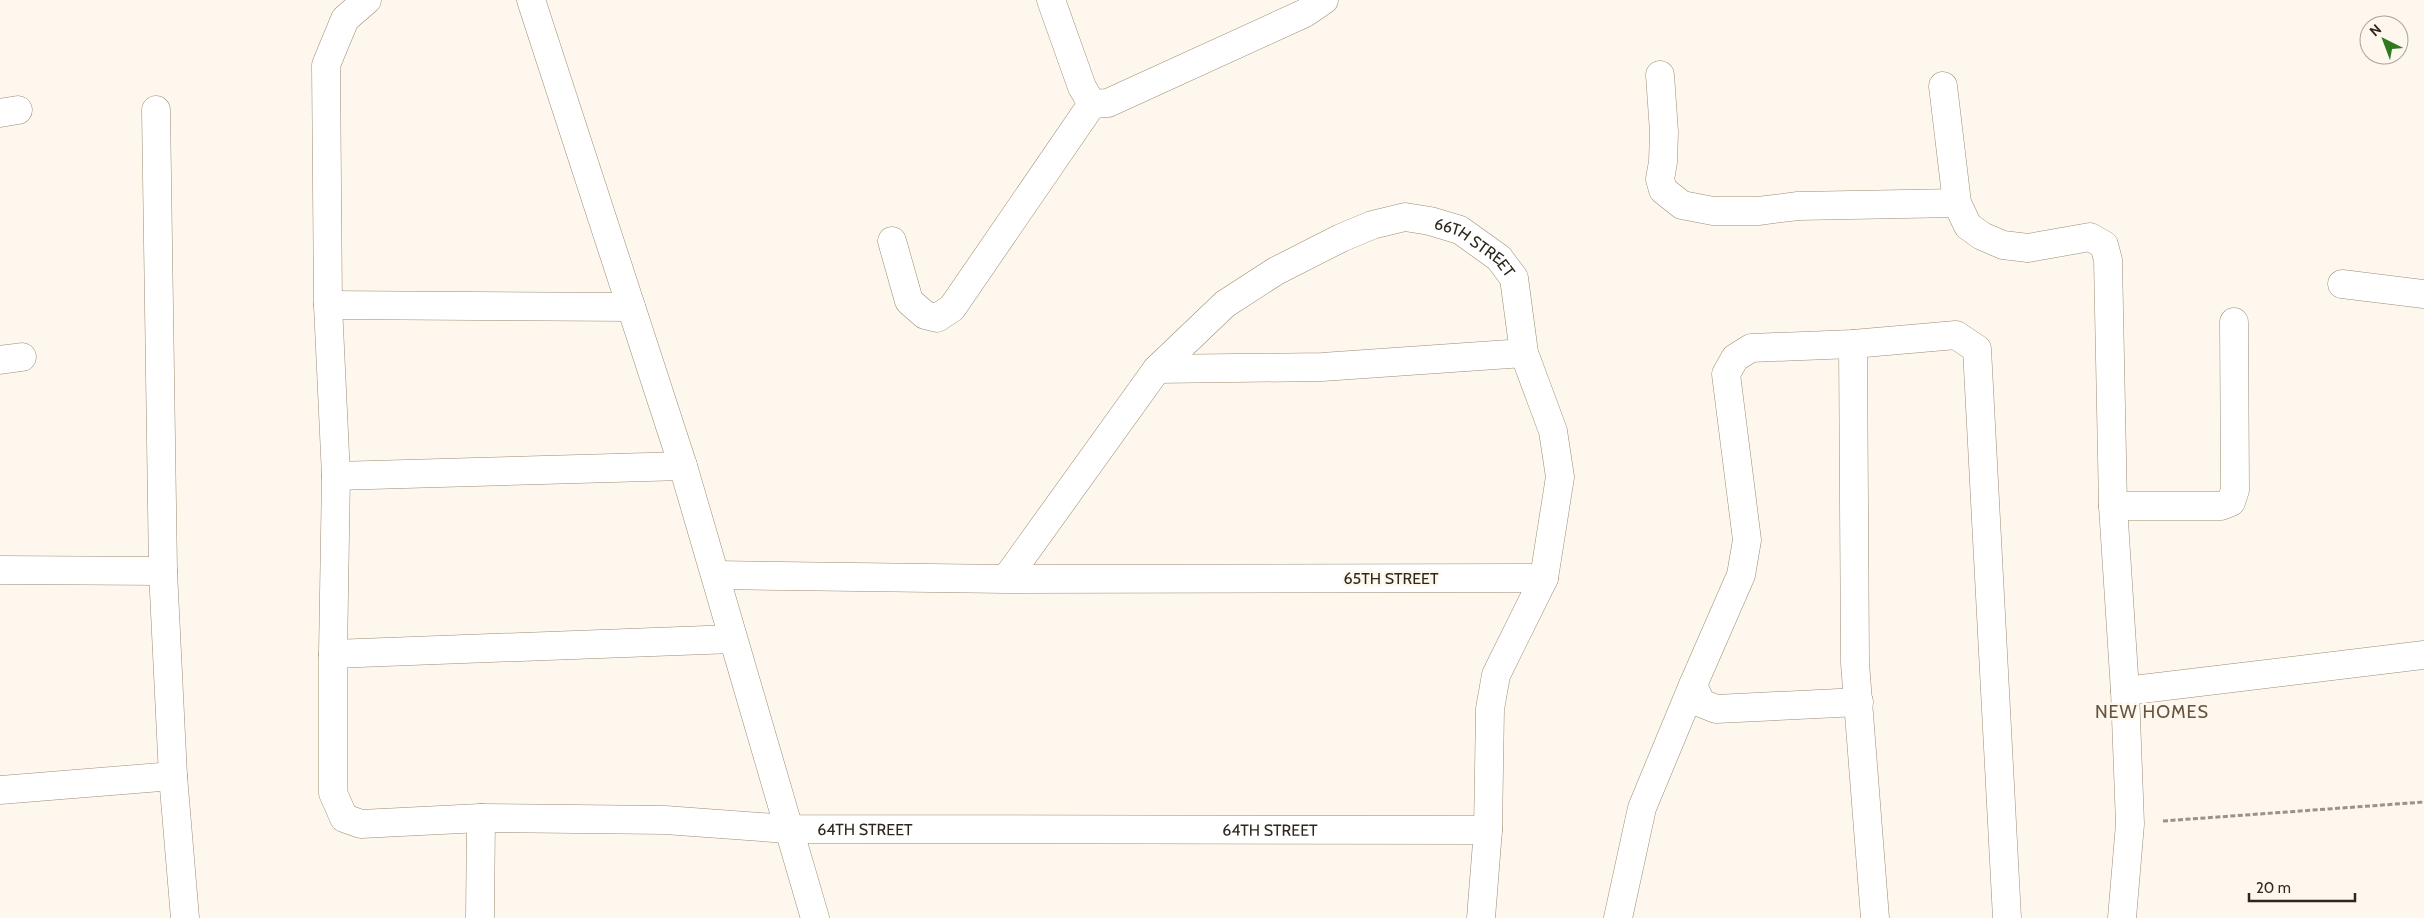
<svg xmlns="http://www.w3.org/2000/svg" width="2424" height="918" font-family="Cabin,sans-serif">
  <rect width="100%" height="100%" fill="#fef7ed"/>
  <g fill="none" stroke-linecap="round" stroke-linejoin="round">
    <g stroke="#9b8c74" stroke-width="29">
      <g id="minor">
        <path d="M531,0L683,466L815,918"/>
        <path d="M1051,0L1082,87L1092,104L1108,103L1305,13L1324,0"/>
        <path d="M1660,75L1664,132L1663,162L1660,179L1663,190L1682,205L1713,211H1758L1798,206L1957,203"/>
        <path d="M1943,86L1957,203L1968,226L1982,236L2003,245L2028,248L2090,237L2104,245L2108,260L2113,506L2125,691L2130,824L2122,918"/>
        <path d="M156,110L163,571L173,776L185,918"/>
        <path d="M0,113L18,110"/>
        <path d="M892,241L909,301L925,315L937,318L952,308L1092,104"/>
        <path d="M2342,284L2424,294"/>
        <path d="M328,305L631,307"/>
        <path d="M1853,344L1855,663L1875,918"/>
        <path d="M0,360L22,357"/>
        <path d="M1157,369L1322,367L1524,353"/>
        <path d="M336,476L683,466"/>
        <path d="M2113,506H2221L2231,502L2235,490L2234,322"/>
        <path d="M0,570L163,571"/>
        <path id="s1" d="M716,575L1006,579L1157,369L1225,304L1276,271L1341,238L1372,225L1405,217L1430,221L1460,230L1499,258L1514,278L1524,353L1553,431L1560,477L1544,578L1006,579"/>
        <path id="s2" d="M733,639L333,654V793L344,818L361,824L481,818L665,820L788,829L1488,830L1490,709L1496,675L1544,578"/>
        <path d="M333,654L336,476L328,305L326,65L345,19L367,0"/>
        <path d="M2125,691L2424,655"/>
        <path d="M1859,702L1716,709L1701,703L1693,685L1741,575L1747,540L1726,374L1735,358L1751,348L1853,344L1956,335L1977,349L2007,918"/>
        <path d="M0,790L173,776"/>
        <path d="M480,918L481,818"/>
        <path d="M1481,918L1488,830"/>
        <path d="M1618,918L1642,808L1693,685"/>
      </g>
    </g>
    <path stroke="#999289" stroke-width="3" stroke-dasharray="5 2.5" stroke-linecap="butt" d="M2163,821L2424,802"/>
    <use href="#minor" stroke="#fff" stroke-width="28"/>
  </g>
  <g text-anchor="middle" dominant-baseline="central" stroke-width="5" stroke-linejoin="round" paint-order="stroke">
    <g font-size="16" fill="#2e271e" stroke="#fef7ed">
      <text stroke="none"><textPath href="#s1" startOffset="922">66TH STREET</textPath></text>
      <text x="1391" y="578">65TH STREET</text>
      <text stroke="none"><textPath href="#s2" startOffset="1089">64TH STREET</textPath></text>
      <text stroke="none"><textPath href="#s2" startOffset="1494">64TH STREET</textPath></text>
    </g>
    <g font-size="18" letter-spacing="1" fill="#63553f" stroke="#fef7ed">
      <text x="2152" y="712">NEW HOMES</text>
    </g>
  </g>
  <g transform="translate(2384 40) rotate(318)"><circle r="24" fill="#fef7ed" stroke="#aba49a"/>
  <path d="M0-4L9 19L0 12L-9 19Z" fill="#2f7a20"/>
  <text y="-8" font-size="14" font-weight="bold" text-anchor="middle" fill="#2e271e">N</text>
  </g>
  <path d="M2249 893v8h106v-8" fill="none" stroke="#2e271e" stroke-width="2.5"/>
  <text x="2256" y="893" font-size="15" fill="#2e271e" stroke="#fef7ed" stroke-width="4" paint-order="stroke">20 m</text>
</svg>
